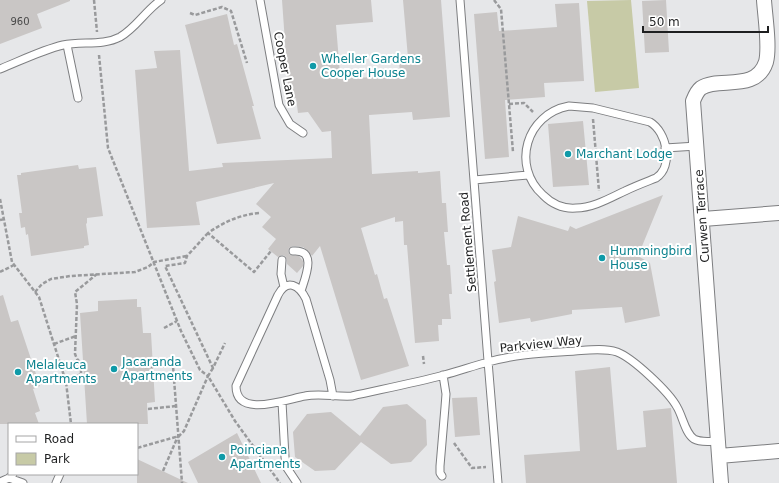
<svg xmlns="http://www.w3.org/2000/svg" width="779" height="483" font-family="'DejaVu Sans',sans-serif">
  <rect width="100%" height="100%" fill="#e6e7e9"/>
  <path fill="#c7caa6" d="M631,0L639,88L595,92L587,1Z"/>
  <path fill="#c9c6c5" d="M0,0H70V1L37,14L42,28L0,44Z
    M282,0H371L373,22L336,25L340,74L357,73V78L400,75L399,59L408,58L403,0H441L450,117L413,120L412,112L369,115L372,174L418,171V173L440,171L442,203H446L448,232H444L447,265H450L452,294H449L451,319H442V325H438L439,341L415,343L407,245H404L403,221L395,222V217L361,228L375,275L377,274L384,299L387,298L409,366L361,380L320,246L312,256L308,251L303,247L293,246L289,248L288,251L290,255L299,256L303,261V266L297,273L287,264V260L285,256L282,255L278,257L268,249L276,239L262,227L271,217L256,204L274,183L196,202L200,225L147,228L135,70L157,68L154,51L180,50L189,171L223,167L222,163L332,158L331,131L322,132L308,112L298,113L296,98H289Z
    M666,0L669,52L645,53L642,1Z
    M579,3L584,81L544,83L545,97L505,100L509,157L485,159L474,14L497,12L499,31L557,27L555,4Z
    M227,14L234,45L237,44L254,106H252L261,139L217,144L185,25Z
    M583,121L589,185L553,187L548,124Z
    M78,165L79,169L96,167L103,216L87,218V223L86,224L89,245L84,246V248L31,256L28,234L26,235L25,227L21,228L19,213H22L17,175H21V173Z
    M663,195L638,256L650,263L660,316L625,323L622,307L572,310V314L531,322L530,318L499,323L494,282L496,281L492,250L511,247L518,216L568,231L570,226L576,229Z
    M3,295L11,322L18,320L40,386L33,389L40,411L35,413L39,424H0V296Z
    M137,299V307H141L143,333H151L155,402L147,403L148,424H87L80,313L98,311V301Z
    M610,367L617,450L646,447L643,411L671,408L677,483H526L524,455L580,451L575,371Z
    M477,397L480,435L455,437L452,398Z
    M407,404L426,420L427,445L411,462L391,464L361,442L335,470L315,471L295,457L293,432L307,414L331,412L360,436L383,407Z
    M237,433L261,483H198L188,462Z
    M137,459L188,483H137Z"/>
  <g fill="none" stroke-linecap="round" stroke-linejoin="round">
    <g stroke="#7d7e80" stroke-width="9">
      <path id="service" d="M260,0L279,105L290,124L303,133
        M460,0L488,361L498,483
        M67,45L78,98
        M0,69C20,61 42,50 63,45C82,41 103,46 120,37C136,28 146,10 161,0
        M569,106L593,108L650,122C667,132 674,166 656,178C646,182 635,186 625,191C610,198 593,208 576,208C563,209 552,204 543,195C511,166 526,114 569,106Z
        M665,148L697,146
        M474,180L528,175
        M293,251C318,249 305,278 301,291
        M282,260L281,274L284,287
        M333,396L330,380L306,299C299,285 287,278 278,295L236,386C236,419 287,399 305,396C320,393 336,397 352,396C383,389 414,383 444,375C459,371 473,366 488,362C516,354 546,353 575,351C589,350 604,348 617,352C633,358 669,392 677,407C683,417 685,433 694,439C701,443 711,441 718,441
        M282,402L285,457L287,468L297,483
        M442,476L440,473V466L445,407L446,394L443,375
        M9,478L23,483
        M0,482L9,478L13,474
        M56,483L60,474"/>
    </g>
    <g stroke="#7d7e80" stroke-width="16">
      <path id="minor" d="M703,219L779,213
        M719,456L779,451
        M721,483L693,101C695,96 697,91 701,88C718,76 756,93 766,62C770,47 765,16 764,0"/>
    </g>
    <path stroke="#999a9c" stroke-width="2.5" stroke-dasharray="4 2" stroke-linecap="butt" d="M94,0L97,32
      M494,0L501,9L513,152
      M190,13L195,15L222,7L231,11L247,63
      M99,55L108,148L181,331L200,370L208,376L184,431L179,436L137,448
      M509,104L524,103L533,112
      M593,119L599,191
      M0,199L12,262L39,297L66,382L71,424
      M259,213C239,215 224,222 208,233L254,272L271,251
      M0,220L4,219
      M208,233L187,256L185,263L165,266L213,368L225,343
      M0,272L14,265
      M35,292L42,284L51,279L70,276L135,272L148,267L154,262L187,256
      M164,328L177,321
      M54,344L76,336
      M423,356L424,364
      M145,367L173,366L182,483
      M213,368L208,376L235,421L280,483
      M66,382L81,374V363L77,359L75,354L77,304L75,292L97,274
      M148,409L176,406
      M454,443L472,468L486,467
      M246,452L255,448
      M163,471L178,436"/>
    <use href="#service" stroke="#fff" stroke-width="7"/>
    <use href="#minor" stroke="#fff" stroke-width="14"/>
  </g>
  <g fill="#0f9aa8" stroke="#fff" stroke-width="1.5">
    <circle cx="313" cy="66" r="4"/>
    <circle cx="568" cy="154" r="4"/>
    <circle cx="602" cy="258" r="4"/>
    <circle cx="114" cy="369" r="4"/>
    <circle cx="18" cy="372" r="4"/>
    <circle cx="222" cy="457" r="4"/>
  </g>
  <g text-anchor="middle" dominant-baseline="central" stroke-width="4" stroke-linejoin="round" paint-order="stroke">
    <g font-size="10" fill="#494949">
      <text x="20" y="21">960</text>
    </g>
    <g font-size="12" fill="#0d838f" stroke="#fff" text-anchor="start">
      <text x="321" y="59">Wheller Gardens<tspan x="321" dy="14">Cooper House</tspan></text>
      <text x="576" y="154">Marchant Lodge</text>
      <text x="610" y="251">Hummingbird<tspan x="610" dy="14">House</tspan></text>
      <text x="122" y="362">Jacaranda<tspan x="122" dy="14">Apartments</tspan></text>
      <text x="26" y="365">Melaleuca<tspan x="26" dy="14">Apartments</tspan></text>
      <text x="230" y="450">Poinciana<tspan x="230" dy="14">Apartments</tspan></text>
    </g>
    <g font-size="12" fill="#1e1f20" stroke="#fff">
      <text transform="translate(285 69) rotate(79)">Cooper Lane</text>
      <text transform="translate(702 216) rotate(-94)">Curwen Terrace</text>
      <text transform="translate(468 242) rotate(-95)">Settlement Road</text>
      <text transform="translate(541 344) rotate(-6)">Parkview Way</text>
    </g>
  </g>
  <rect x="8" y="423" width="130" height="52" fill="#ffffff" stroke="#a5a5a6"/>
  <rect x="16" y="436" width="20" height="6" fill="#ffffff" stroke="#a5a5a6"/>
  <text x="44" y="443" font-size="12" fill="#1e1f20">Road</text>
  <rect x="16" y="453" width="20" height="12" fill="#c7caa6" stroke="#a5a5a6"/>
  <text x="44" y="463" font-size="12" fill="#1e1f20">Park</text>
  <path d="M643 26v6h125v-6" fill="none" stroke="#1e1f20" stroke-width="2"/>
  <text x="649" y="26" font-size="12" fill="#1e1f20" stroke="#ffffff" stroke-width="3" paint-order="stroke">50 m</text>
</svg>
